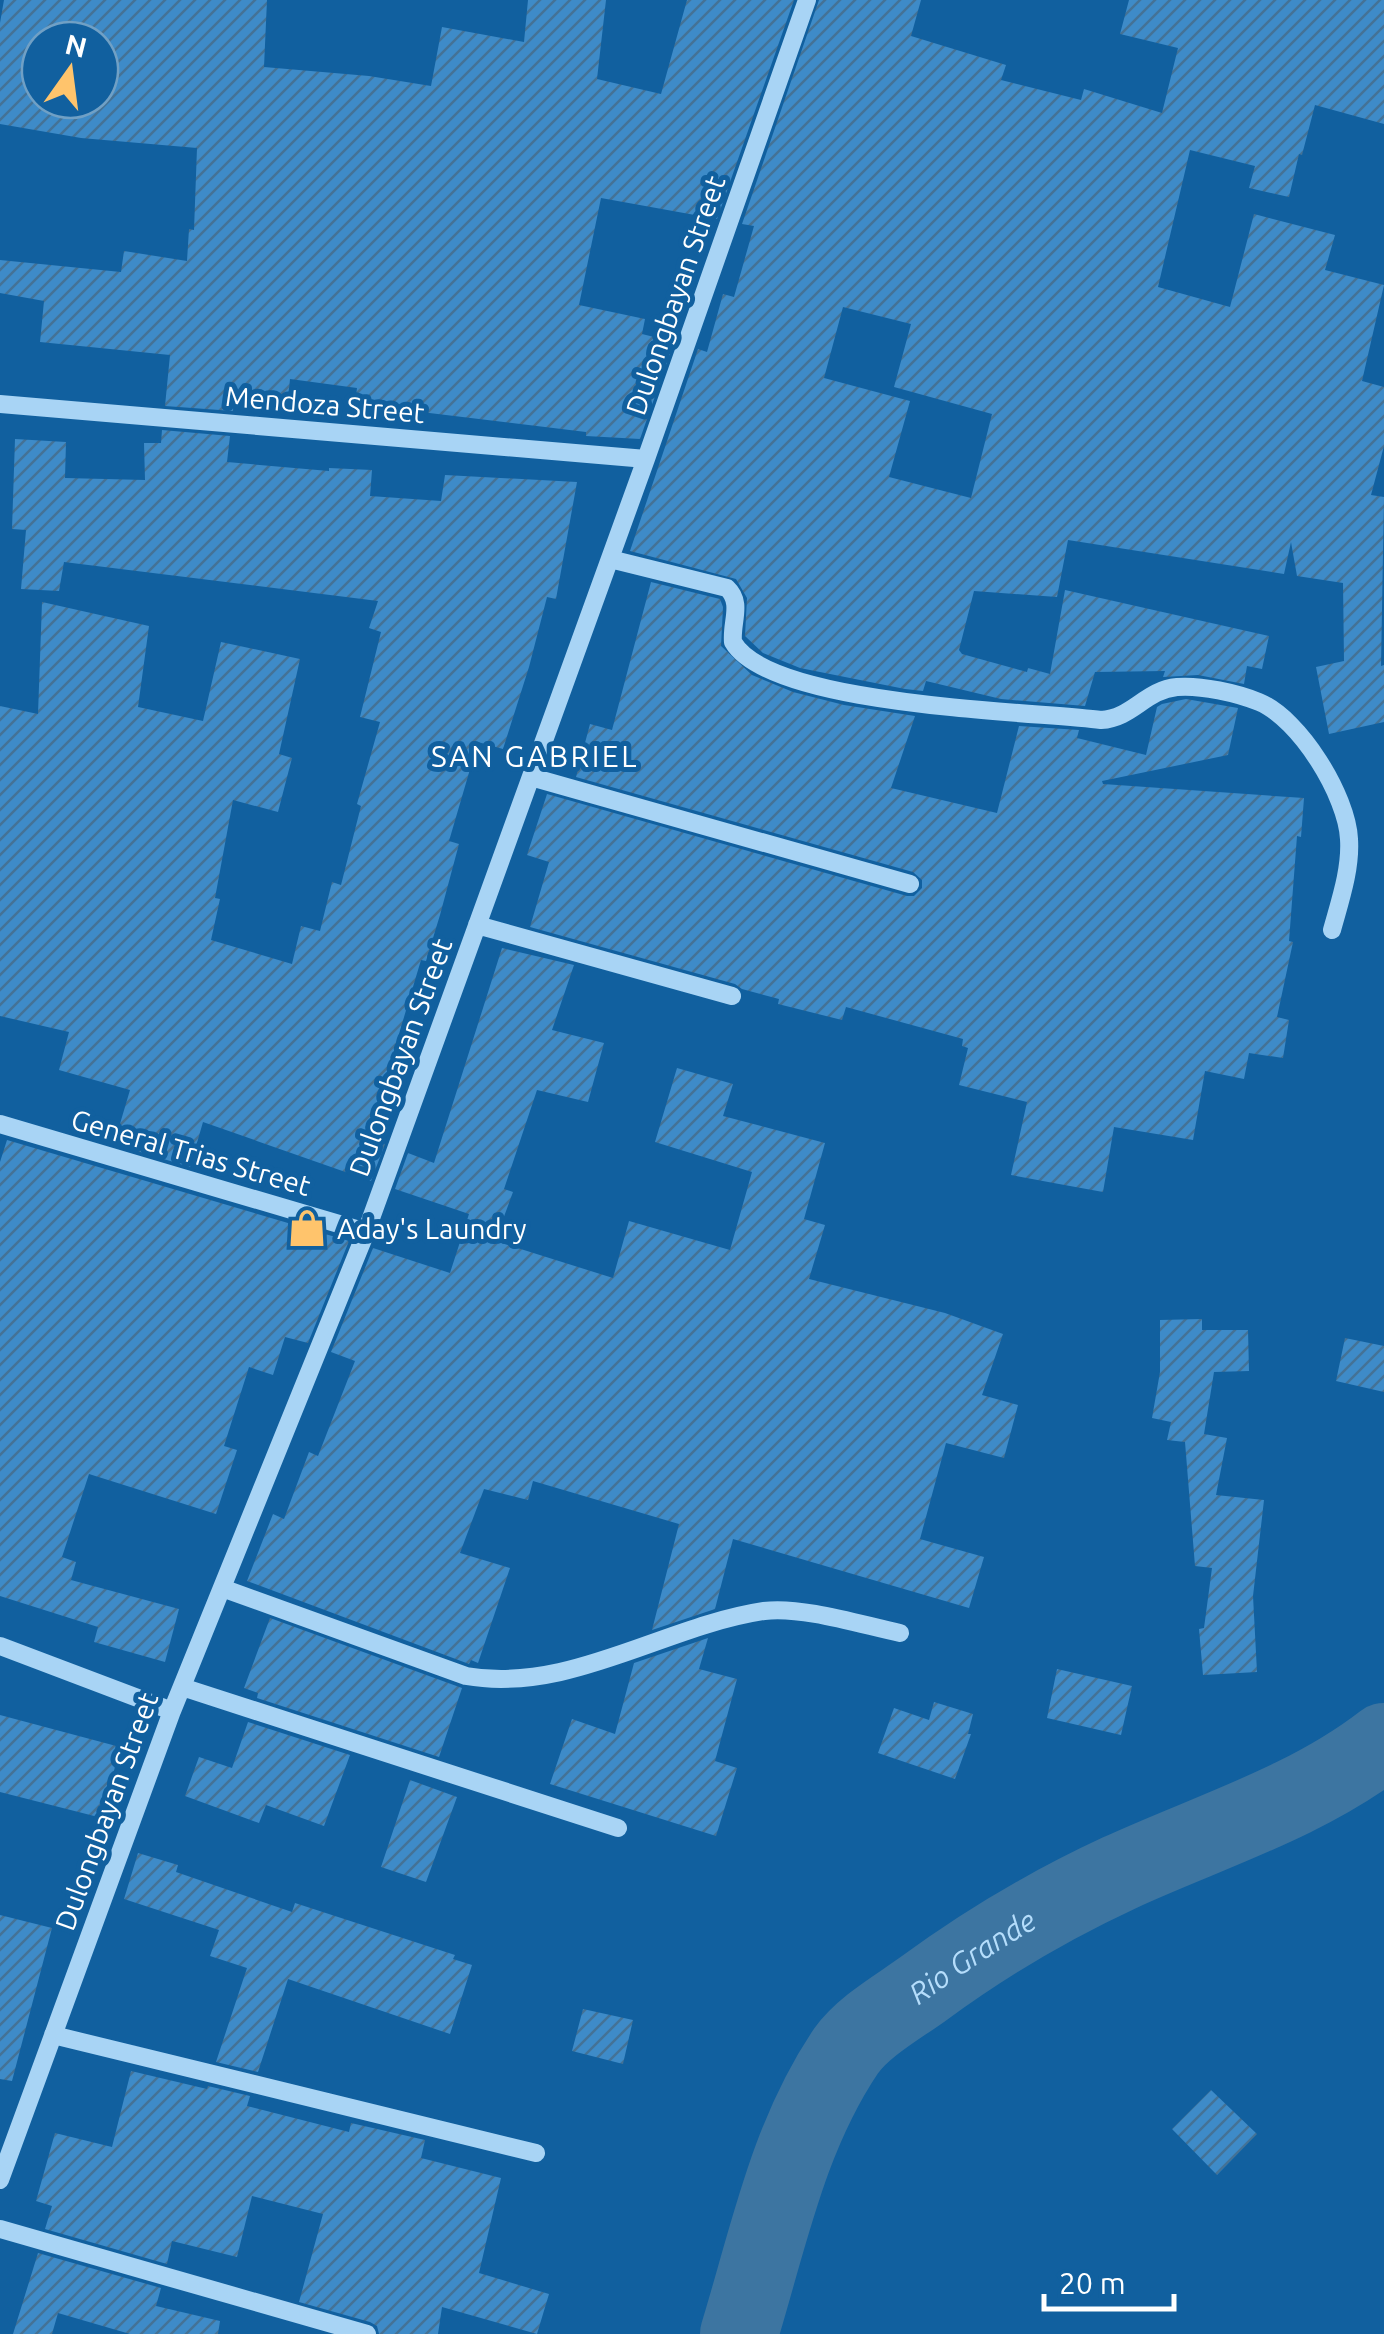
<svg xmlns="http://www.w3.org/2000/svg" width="1384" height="2334" font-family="Ubuntu,sans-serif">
  <defs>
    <pattern id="building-hatch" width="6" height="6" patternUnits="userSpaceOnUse" patternTransform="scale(2.5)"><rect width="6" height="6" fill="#3e8bc8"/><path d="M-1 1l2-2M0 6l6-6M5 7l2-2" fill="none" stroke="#447296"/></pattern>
  </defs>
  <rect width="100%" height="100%" fill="#11609f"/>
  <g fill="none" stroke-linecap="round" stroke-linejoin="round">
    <path stroke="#3d75a1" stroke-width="78" id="s1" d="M739,2334C769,2236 788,2137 846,2051C864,2026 898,2007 923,1989C984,1944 1050,1905 1119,1873C1208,1832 1305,1803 1384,1742"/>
  </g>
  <path fill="url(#building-hatch)" fill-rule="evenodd" d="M4,0H267L264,67L369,76L431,86L442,27L524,42L528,0H606L597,79L661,94L687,0H794L717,219L601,198L579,305L645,319L642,334L674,342L640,439L586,436V432L355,404L357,388L290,379L288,401L234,394L233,411L165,406L170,355L40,342L44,301L0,293V260L121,272L124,251L187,261L189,229L194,230L197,148L81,138L0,124V23ZM40,40H100V100H40Z
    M819,0H921L911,36L1006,65L1001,80L1081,100L1084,89L1162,113L1178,48L1120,34L1129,0H1384V124L1315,105L1302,155L1299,154L1289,197L1249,188L1255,166L1190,150L1158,287L1230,307L1254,214L1335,235L1325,270L1384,285L1362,381L1384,387V446L1371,495L1384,497L1381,666L1384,665V722L1329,734L1316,667L1344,661L1343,583L1297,576L1291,542L1284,574L1068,540L1057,597L974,591L959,650L962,654L1027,672L1028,668L1050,674L1065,590L1269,636L1262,669L1247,666L1244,684L1198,675L1163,677L1165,671L1095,672L1085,706L1001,699L926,681L923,691L905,689L800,668L763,653L745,636L747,598L736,579L630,551L698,349L707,352L723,294L734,297L754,226L742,224ZM843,307L911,324L894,387L992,414L971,498L889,477L910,401L824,378Z
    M162,430L230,436L227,462L329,471V468L372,470L370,496L441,501L445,475L577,482L556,599L547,597L529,667L503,749L478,742L449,841L459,844L440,915L426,961L421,960L368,1138L385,1144L371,1181L203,1122L190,1167L114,1144L130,1090L59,1070L69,1032L0,1016V706L38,714L42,602L149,626L138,707L203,721L221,642L300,659L279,754L292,758L278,812L233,800L215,898L220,899L211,940L292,964L301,926L320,931L332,882L341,885L361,806L357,804L380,722L360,717L381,632L369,628L378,601L64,562L59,591L21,589L26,530L12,529L15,439L66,442L65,478L145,480L144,443H161Z
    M651,582L720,599L723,607L721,646L752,675L793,692L844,705L915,716L891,788L997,813L1019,726L1079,730L1077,738L1146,755L1157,707L1162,704L1186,699L1238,708L1228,755L1102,781L1103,784L1304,798L1301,837L1297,836L1289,941L1293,942L1277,1017L1289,1020L1283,1058L1249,1053L1244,1079L1205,1071L1193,1140L1114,1127L1103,1192L1059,1184L1011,1175L1027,1102L959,1085L968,1048L962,1046L963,1039L846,1007L842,1020L778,1004L779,999L742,989L735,984L530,927L549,862L527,855L547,794L907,896H914L922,888V880L913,872L576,777L590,724L612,730Z
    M502,948L574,965L552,1030L604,1043L588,1102L537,1090L504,1189L513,1192L495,1241L613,1278L629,1221L730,1250L752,1172L655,1142L677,1068L733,1084L723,1116L825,1143L804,1219L825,1225L809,1279L945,1313L1003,1334L982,1395L1018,1405L1004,1458L946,1443L920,1539L984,1557L969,1608L733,1539L715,1609L652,1630L679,1524L533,1481L528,1500L484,1489L460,1553L510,1568L478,1663L471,1660L469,1664L247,1581L273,1514L284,1519L309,1452L318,1456L355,1361L331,1352L373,1248L450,1273L469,1214L395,1189L408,1153L434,1163Z
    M7,1140L349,1241L308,1343L285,1337L273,1375L249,1367L224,1446L237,1450L216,1514L89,1474L62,1557L76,1562L71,1580L179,1609L165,1662L94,1642L98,1627L0,1596V1162Z
    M1202,1319V1330H1248L1249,1371L1214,1372L1204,1434L1227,1438L1216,1495L1264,1500L1253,1596L1257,1672L1203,1675L1199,1629L1204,1628L1212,1568L1195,1566L1185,1442L1167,1440L1171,1422L1152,1418L1160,1372V1320Z
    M1345,1338L1384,1346V1392L1336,1381Z
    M270,1618L462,1688L439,1757L257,1698L258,1693L244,1688Z
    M708,1638L699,1669L737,1679L715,1761L737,1768L716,1836L550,1784L572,1719L615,1734L634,1663Z
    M1057,1669L1132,1686L1121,1735L1047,1718Z
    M934,1702L973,1714L968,1734H971L955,1779L878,1753L894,1708L929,1720Z
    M0,1715L120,1747L102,1818L0,1792Z
    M248,1722L350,1755L324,1826L266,1805L259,1823L185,1796L199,1757L232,1768Z
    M410,1780L457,1797L426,1882L381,1867Z
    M138,1853L178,1865L176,1872L292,1912L295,1903L455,1955L453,1959L472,1965L450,2034L288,1979L258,2072L216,2062L247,1968L210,1956L219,1930L124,1899Z
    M0,1915L52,1928L12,2081L0,2079Z
    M583,2009L633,2020L623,2064L572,2051Z
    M131,2071L207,2089L208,2086L250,2096L247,2106L349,2132L351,2123L425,2140L421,2158L501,2178L479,2273L549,2294L537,2334L442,2307L438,2334H379L377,2326L370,2322L299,2302L323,2214L252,2196L237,2257L172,2241L167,2264L45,2229L52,2206L36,2201L55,2133L112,2147Z
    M1211,2090L1257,2134L1217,2175L1172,2129Z
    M38,2253L161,2288L156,2306L220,2321L218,2334H130L58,2313L52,2334H13Z"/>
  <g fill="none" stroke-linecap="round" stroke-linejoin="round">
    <path stroke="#a8d4f5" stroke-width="18" d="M0,404L646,459
      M610,559L727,588C743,603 731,622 733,642C770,706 1027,711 1101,720C1133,718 1145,690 1177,687C1201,685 1237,693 1259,702C1300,719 1347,796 1349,839C1351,869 1340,901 1332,930
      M531,777L910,884
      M477,925L732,996
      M0,1124L366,1232
      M222,1588L466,1676C569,1694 664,1626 764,1611C802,1606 862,1625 900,1633
      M0,1646L172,1711
      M182,1687L618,1828
      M53,2035L536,2153
      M0,2180L172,1711L366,1232L646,459L807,0
      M0,2229L367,2334"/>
  </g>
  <defs>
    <g id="shop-bare" transform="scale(3)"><path d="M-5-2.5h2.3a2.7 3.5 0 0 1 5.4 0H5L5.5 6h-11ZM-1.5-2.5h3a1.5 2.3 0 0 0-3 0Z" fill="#ffc46c" stroke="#11609f" stroke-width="2.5" paint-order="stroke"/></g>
  </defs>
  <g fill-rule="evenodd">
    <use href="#shop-bare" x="307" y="1228"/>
  </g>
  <g text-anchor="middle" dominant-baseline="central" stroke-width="10" stroke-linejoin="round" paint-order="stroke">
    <g font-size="28" fill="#fff" stroke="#11609f">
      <text transform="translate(675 295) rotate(-71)">Dulongbayan Street</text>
      <text transform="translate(325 404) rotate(5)">Mendoza Street</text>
      <text transform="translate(400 1057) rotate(-70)">Dulongbayan Street</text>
      <text transform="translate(191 1152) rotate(16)">General Trias Street</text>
      <text transform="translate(106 1811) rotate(-70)">Dulongbayan Street</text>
    </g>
    <g font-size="28" fill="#fff" stroke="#11609f" text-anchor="start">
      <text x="337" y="1228">Aday's Laundry</text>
    </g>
    <g font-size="30" letter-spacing="2.5" fill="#fff" stroke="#11609f">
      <text x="535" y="756">SAN GABRIEL</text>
    </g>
    <g font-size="30" font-style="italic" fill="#b5ddfb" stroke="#11609f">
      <text stroke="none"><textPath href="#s1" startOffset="462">Rio Grande</textPath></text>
    </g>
  </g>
  <g transform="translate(70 70) rotate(14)"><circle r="48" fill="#11609f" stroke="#70a0c5" stroke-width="2.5"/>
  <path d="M0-8L18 38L0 25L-18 38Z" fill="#ffc46c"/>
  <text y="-15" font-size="28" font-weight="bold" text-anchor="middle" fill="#ffffff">N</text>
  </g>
  <path d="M1044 2294v15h130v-15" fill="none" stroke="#ffffff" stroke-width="5"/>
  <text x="1059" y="2294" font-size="30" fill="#ffffff" stroke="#11609f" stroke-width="8" paint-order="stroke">20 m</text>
</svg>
